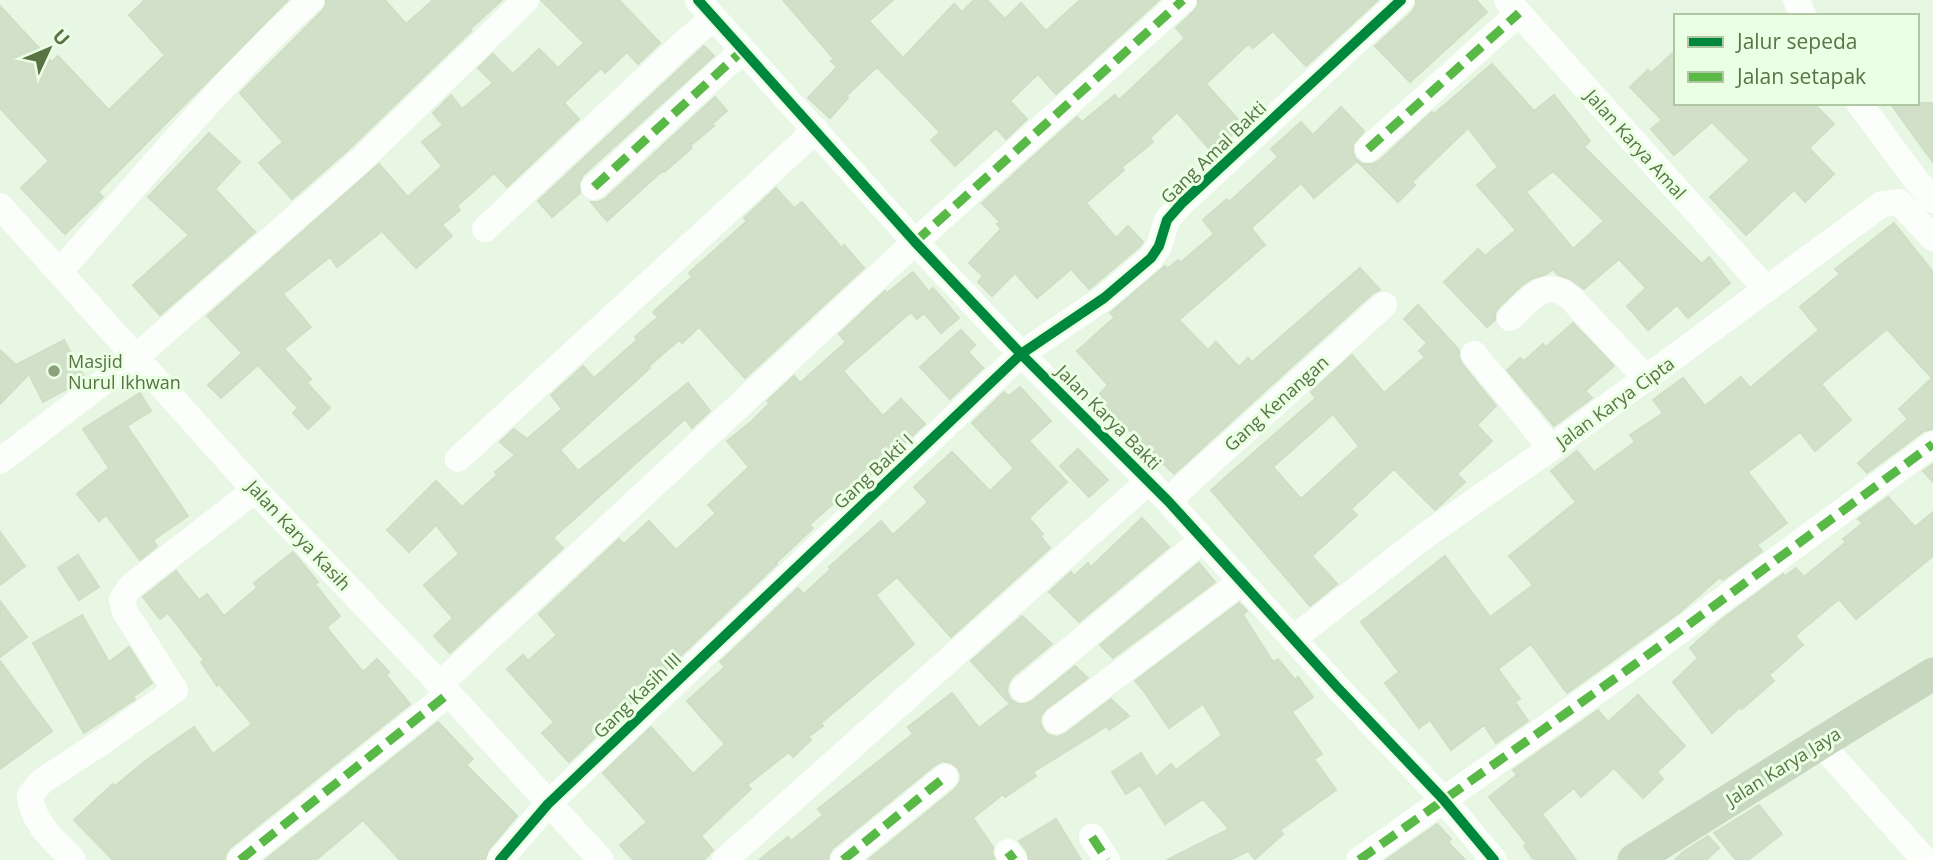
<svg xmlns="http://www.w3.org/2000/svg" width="1933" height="860" font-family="'Open Sans',sans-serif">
  <rect width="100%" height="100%" fill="#e8f6e4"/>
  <path fill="#d2e0c9" stroke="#cfdfc6" stroke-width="2" fill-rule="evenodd" d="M145,0H288L98,192L103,197L65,234L21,188L49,161L0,108V6L52,62L58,56L109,110L165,55L129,15Z
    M326,0H385L406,24L433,0H502L469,30L471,31L349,149L292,199L259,163L283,142L240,93L322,11L326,5Z
    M541,0H619L660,43L638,64L627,52L605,73L601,68L564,103L579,119L507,187L494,173L457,206L460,210L442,225L452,236L416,268L382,231L337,267L330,257L283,294L311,327L284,349L311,379L307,383L330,408L308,429L293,413L298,408L258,365L221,398L208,385L242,353L207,316L379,164L408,197L442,166L422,142L443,125L433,113L451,95L462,109L493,83L478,68L493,54L513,74L539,49L558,68L584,43Z
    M783,0H893L869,21L903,58L954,4L962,12L974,0H987L1005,19L1021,3L1046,31L1080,0H1159L1056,94L1038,74L1010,101L1027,119L1006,139L996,128L955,166L931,140L940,132L877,67L846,96L848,98L830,118L808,98L837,67L831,61L834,59Z
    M1198,0H1378L1306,66L1273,31L1253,48L1248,44L1206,84L1243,125L1213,153L1177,112L1150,138L1153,142L1122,167L1124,170L1086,203L1116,238L1128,226L1143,242L1139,247L1094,285L1089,289L1071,269L1037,298L1015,273L992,296L978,282L983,276L969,263L1001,229L997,224L1000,222L982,203L1077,117L1082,122L1115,95L1119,100L1185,38L1176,28L1194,11L1198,5Z
    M1416,0H1476L1487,12L1410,82L1375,46L1412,12L1416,5Z
    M704,46L714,56L583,175L579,183L580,193L552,217L538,201Z
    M1676,50V103H1813L1834,124L1809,148L1834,174L1805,202L1794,190L1746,235L1710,197L1750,160L1712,122L1674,155L1651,129L1662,120L1630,87L1648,70L1651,73Z
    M1492,64L1534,111L1554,95L1590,141L1584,147L1702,264L1709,257L1730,283L1688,318L1677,305L1648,330L1627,306L1646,288L1619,259L1584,289L1570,279L1558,275L1553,269L1546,274L1531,279L1520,287L1499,307L1495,313V320L1487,327L1444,282L1478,249L1485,256L1516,230L1477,185L1498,167L1468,128L1412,182L1415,185L1398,202L1357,161L1314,198L1301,183L1251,228L1265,245L1179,320L1208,350L1216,342L1239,367L1248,358L1252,362L1360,268L1380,290L1373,293L1290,368L1174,474L1096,398L1108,385L1077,351L1115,317L1110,313L1165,266L1167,269L1178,260L1180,263L1214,234L1203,220L1227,199L1229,202L1278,157L1271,149L1301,122L1313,135L1341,107L1364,131L1353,145V153L1356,159L1363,164H1372L1379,161L1432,112L1434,114ZM1553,171L1604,221L1573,249L1526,192Z
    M715,97L727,111L712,124L714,126L690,146L692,148L664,172L662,171L607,221L591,202H598L605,199Z
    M1890,103H1933V162Z
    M209,133L240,162L215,189L255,232L160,315L133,285L189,235L148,197Z
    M776,188L794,208L802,202L842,248L844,245L864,268L745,378L699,327L682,343L679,340L648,367L650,368L560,450L578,471L688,383L710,411L692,428L685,419L553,538L563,548L450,653L434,636L453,618L424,585L459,554L436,525L409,552L387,530L436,481L462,507L497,475L495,472L515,455L500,442L514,429L527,439L562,409L551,395L583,366L594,378L637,340L635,337L658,317L653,312L692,277L689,273L747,221L744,218Z
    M1894,223L1933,272V429L1924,431L1867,473L1858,463L1908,419L1899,409L1932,378L1887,329L1821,384L1851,420L1815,451L1800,432L1748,472L1787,523L1757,545L1762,551L1723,580L1720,577L1680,612L1567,693L1531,644L1498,669L1520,699L1515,702L1528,721L1496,743L1484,725L1451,750L1430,720L1419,728L1385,683L1399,672L1361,622L1445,556L1490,617L1533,585L1509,556L1576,502L1551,471L1577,451L1594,472L1635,442L1630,435L1663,413L1653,400L1683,378L1705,406L1741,377L1750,388L1819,330L1800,307L1840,274L1835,269Z
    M913,272L929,292L933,288L959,318L941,333L924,313L917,319L911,312L843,371L883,416L901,399L925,424L859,485L857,483L809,525L813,528L776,563L777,564L569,762L542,733L554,722L507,669L523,655L528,661L557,635L539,614L619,539L624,544L649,521L676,550L716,513L708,505L749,467L727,441L751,422L770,403L767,401L794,376L800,383L846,342L839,334L885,291L887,293Z
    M1418,305L1459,350V357L1462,364L1496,406L1477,425L1492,441L1457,474L1465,482L1435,510L1394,469L1351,509L1357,515L1312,556L1337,584L1310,606L1211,490L1316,398L1311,392L1352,355L1384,393L1425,357L1419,351L1427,343L1404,319ZM1333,414L1359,446L1301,499L1273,467Z
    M1573,323L1614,366L1585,391L1592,398L1554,426L1507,370L1520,358L1524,361L1543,344L1546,347Z
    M961,330L975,345L968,352L983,368L950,399L920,367Z
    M64,340L84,377L71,387L43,402L29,374L0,404V350L16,365Z
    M1020,387L1051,421L1029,441L1067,482L1029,518L1043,534L1040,536L1050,548L951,637L897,577L876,595L914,644L821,723L823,726L808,737L811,740L793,757L789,752L747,785L751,789L701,836L713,850L704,860H633L620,845L647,822L603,773L651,727L693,774L725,744L687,701L725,667L720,662L798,588L804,594L831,569L829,567L881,521L893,535L928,502L914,487L952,452L990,491L1014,468L972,423L1004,392L1009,396Z
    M140,393L151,411L127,426L188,516L156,538L153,541L157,546L140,560L106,515L99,521L77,494L109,468L83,429Z
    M1078,449L1108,480L1089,497L1060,466Z
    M1933,464V482L1923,471Z
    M1888,497L1915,527L1933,512V556L1856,619L1839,599L1795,636L1803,645L1769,675L1774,681L1742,709L1740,707L1712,733L1673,682L1698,658L1690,648L1721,620L1783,574L1785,576L1796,568L1804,577L1846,542L1843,539L1863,523L1858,519Z
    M1142,518L1169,547L1079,622L1049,592L1071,572L1074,576L1088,563L1091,567Z
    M0,532L25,566L0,585Z
    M293,552L318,582L315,584L340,616L327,627L330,632L363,672L377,659L389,672L386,675L410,704L230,848L226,854L225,860H113L74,820L113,784L115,786L148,759L194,727L213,754L252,724L219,684L217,686L201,662L204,660L168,613L160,619L143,597L176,571L199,600L207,594L224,616L257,588L254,583Z
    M78,555L99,587L79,600L58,568Z
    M1199,563L1215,582L1113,658L1100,645Z
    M0,601L27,637L0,657Z
    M1239,603L1247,611L1243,615L1273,662L1278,659L1295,680L1298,677L1313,697L1292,712L1322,754L1314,759L1336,790L1280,830L1283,834L1255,859L1248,851L1230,860H1167L1229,829L1203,799L1165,824L1140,785L1126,794L1112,772L1141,753L1156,777L1171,764L1176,770L1222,735L1203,704L1169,728L1143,690L1135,681Z
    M82,615L109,662L129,647L152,683L133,697L135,699L84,733L33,643Z
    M1022,616L1052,644L1012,677L1008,684L1007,691L1011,700L1018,704H1026L1032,701L1075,666L1088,678L1046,709L1041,715L1040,722L1044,731L1049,735L1057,737L1065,734L1111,699L1129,716L1109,730L1107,726L1033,772L1036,776L1005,797L1003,794L973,818L993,847L992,853L995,860H868L955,789L960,782L961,775L958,768L951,763L943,761L935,765L833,848L829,854L828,860H759L788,837L791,841L823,815L818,809L913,734L908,727L952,693L979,728L1010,704L971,661Z
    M0,661L52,731L0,769Z
    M1638,695L1685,746L1657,772L1663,779L1643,798L1614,768L1581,797L1574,788L1542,814L1576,860H1534L1524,846L1527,844L1489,797L1517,775L1513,770L1598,710L1608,722Z
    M438,722L473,759L466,765L517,816L488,850L485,860H400L363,820L316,860H265Z
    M1759,805L1782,834L1748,860H1736L1714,833Z
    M1056,819L1081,860H1029L1027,851L1019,841Z
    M1437,824L1451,839L1448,842L1465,860H1386Z
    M1708,836L1719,848L1706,860H1675L1683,852Z"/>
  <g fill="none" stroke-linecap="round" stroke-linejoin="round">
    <path stroke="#fcfefb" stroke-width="26" d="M698,0L915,242L1021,354L1169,502L1336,686L1443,799L1494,860
      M1507,0L1766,289
      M1796,0L1804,16
      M1859,103L1916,180L1933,200
      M1368,149L1519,13
      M594,187L743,50
      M0,206L255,490L440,684L601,860
      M485,229L687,40L714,18
      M60,271C142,179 220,83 311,0
      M1510,318C1529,301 1544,276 1571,298L1647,379
      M1474,354L1551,448
      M458,459L816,130
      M0,461L136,357L360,161L526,0
      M1169,502L1185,485L1384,305
      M1293,639L1426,535L1551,448L1882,204L1899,202L1933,238
      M440,684L915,242L1183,0
      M1023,689L1202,540
      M1056,721L1241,582
      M1820,743L1925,860
      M1092,837L1107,860
      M1008,852L1014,860
      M73,860C55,841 32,823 30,795L42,781L105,740L175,690L125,612L122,600L130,587L255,490
      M240,860L448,694
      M500,860L548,804L1021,354L1104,298L1151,258L1159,246L1167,220L1182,203L1401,0
      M725,860L1149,481
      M843,860L945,777
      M1359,860L1634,665L1933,444"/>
    <path stroke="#c8d8c0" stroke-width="33" d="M1634,860L1846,727L1933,674"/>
    <path stroke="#58b947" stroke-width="9" stroke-dasharray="18 9" stroke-linecap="butt" d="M1368,149L1519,13
      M594,187L743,50
      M915,242L1183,0
      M1092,837L1107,860
      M1008,852L1014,860
      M240,860L448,694
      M843,860L945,777
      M1359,860L1634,665L1933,444"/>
    <g stroke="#eaffe4" stroke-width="15">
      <path id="cycleway" d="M698,0L915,242L1021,354L1169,502L1336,686L1443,799L1494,860
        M500,860L548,804L1021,354L1104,298L1151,258L1159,246L1167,220L1182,203L1401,0"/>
    </g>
    <use href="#cycleway" stroke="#00873e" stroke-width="10"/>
  </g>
  <circle fill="#8ca17d" stroke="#eaffe4" stroke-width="2.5" cx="54" cy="371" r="7"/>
  <g text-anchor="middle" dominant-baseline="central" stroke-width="6" stroke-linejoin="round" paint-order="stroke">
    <g font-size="18" fill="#5a7345" stroke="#eaffe4">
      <text transform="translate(1636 144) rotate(48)">Jalan Karya Amal</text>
      <text transform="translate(1213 152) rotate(-44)">Gang Amal Bakti</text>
      <text transform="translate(1615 402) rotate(-36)">Jalan Karya Cipta</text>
      <text transform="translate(1276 403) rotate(-42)">Gang Kenangan</text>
      <text transform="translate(1109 417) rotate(45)">Jalan Karya Bakti</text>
      <text transform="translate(873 471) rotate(-43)">Gang Bakti I</text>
      <text transform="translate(299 535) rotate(47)">Jalan Karya Kasih</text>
      <text transform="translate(637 695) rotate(-44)">Gang Kasih III</text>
      <text transform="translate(1783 766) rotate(-32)">Jalan Karya Jaya</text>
    </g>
    <g font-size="18" fill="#5a7345" stroke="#eaffe4" text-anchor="start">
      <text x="68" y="361">Masjid<tspan x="68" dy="21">Nurul Ikhwan</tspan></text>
    </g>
  </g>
  <rect x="1674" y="14" width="245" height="91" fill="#eaffe4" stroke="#b0c7a4" stroke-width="2"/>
  <rect x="1688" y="37" width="35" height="10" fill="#00873e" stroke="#b0c7a4" stroke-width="2"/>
  <text x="1737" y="49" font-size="21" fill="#5a7345">Jalur sepeda</text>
  <rect x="1688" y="72" width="35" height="10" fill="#58b947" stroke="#b0c7a4" stroke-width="2"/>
  <text x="1737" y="84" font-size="21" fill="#5a7345">Jalan setapak</text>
  <g transform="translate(49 49) rotate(46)" stroke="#eaffe4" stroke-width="5" paint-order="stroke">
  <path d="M0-5L12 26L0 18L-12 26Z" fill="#5a7345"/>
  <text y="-10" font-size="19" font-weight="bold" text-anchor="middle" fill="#5a7345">U</text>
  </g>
</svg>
